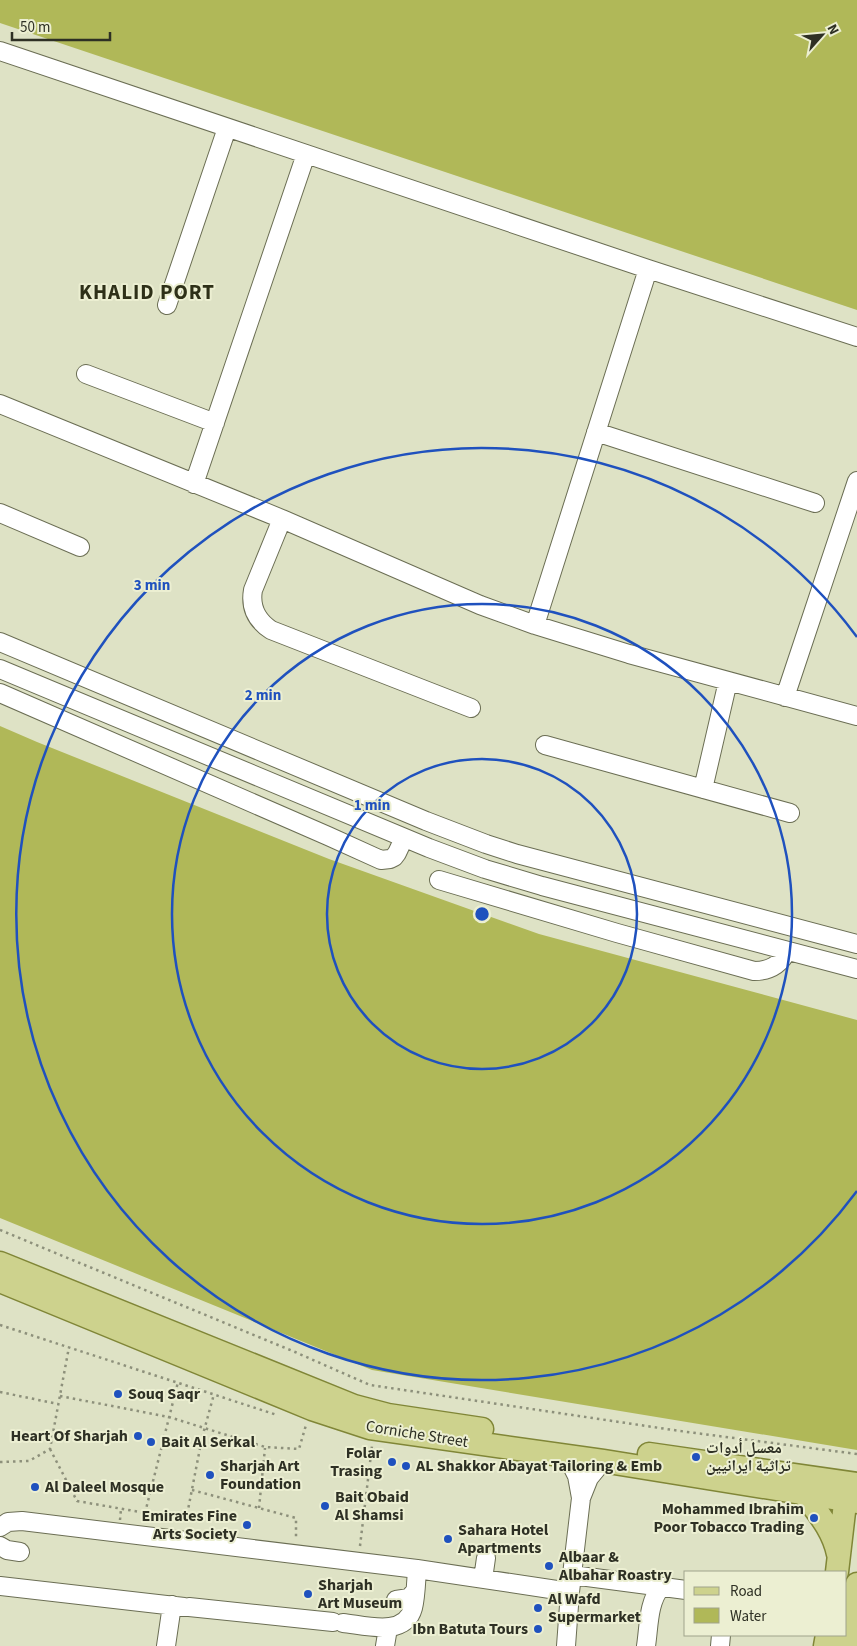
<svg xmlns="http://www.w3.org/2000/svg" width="857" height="1646" font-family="'Source Sans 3','Noto Naskh Arabic',sans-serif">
  <rect width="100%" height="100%" fill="#dee2c5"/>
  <path fill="#b0b858" d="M0,0H857V310L0,23Z
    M0,726L37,742L329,859L539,934L857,1020V1450L372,1370L0,1218Z"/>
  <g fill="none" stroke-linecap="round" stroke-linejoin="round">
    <g stroke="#6b6e54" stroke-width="20">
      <path id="minor" d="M0,51L648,269L857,337
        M167,305L227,128
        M86,374L215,423
        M0,404L282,519L480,605L535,625L629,654L857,716
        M596,432L815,503
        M194,484L306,154
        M0,513L80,547
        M282,519L253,590C250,607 256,620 271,630L471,708
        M535,625L648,269
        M0,642L426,821L486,844L517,854L857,944
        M0,669L429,848L485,869L542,886L857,969
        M0,693L328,836L381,860L390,859L394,857L397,853L404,838
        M785,697L857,481
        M545,745L790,813
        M703,789L728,681
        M439,880L617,933L754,971C770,971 780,965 787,951
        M567,1456L577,1476L581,1498
        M0,1527L8,1522L22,1521L417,1569L570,1592
        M0,1546L7,1550L20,1552
        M572,1575L686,1590
        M483,1579L486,1558
        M0,1586L184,1607
        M396,1600L409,1598L415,1591
        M189,1607L333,1622
        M343,1623C364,1625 405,1638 413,1608C416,1596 416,1582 417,1569
        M166,1646L172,1605
        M385,1646L388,1628
        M566,1646L570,1592L581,1498L589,1478L603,1461
        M646,1646C649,1627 648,1602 661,1587
        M720,1646L721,1635"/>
    </g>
    <g stroke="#808637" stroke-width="25">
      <path id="major" d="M0,1263L354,1406L388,1415L482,1429
        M0,1281L312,1409L370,1428L603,1461L857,1502
        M649,1454L857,1484
        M804,1494C818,1513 833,1530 838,1554
        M837,1572L847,1486
        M825,1646L827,1635
        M847,1646L857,1584"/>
    </g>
    <path stroke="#8d907b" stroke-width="2.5" stroke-dasharray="2.5 4" stroke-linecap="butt" d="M0,1230L295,1352L370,1385L680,1431L857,1454
      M0,1325L277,1415
      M0,1392L58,1404
      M60,1396L169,1417L265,1447L299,1449L306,1425
      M50,1449L77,1501L186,1520L202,1438L214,1394
      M0,1462L29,1461L50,1449L69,1347
      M192,1490L296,1518V1539
      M259,1508L265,1448
      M145,1513L178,1382
      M120,1520L121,1509
      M360,1546L372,1446"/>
    <use href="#minor" stroke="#fff" stroke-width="18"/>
    <use href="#major" stroke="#cdd28d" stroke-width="22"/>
  </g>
  <g fill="none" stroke="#1f51be" stroke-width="2.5">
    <circle cx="482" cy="914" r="155"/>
    <circle cx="482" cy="914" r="310"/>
    <path d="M857 1191A466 466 0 1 1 857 637"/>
  </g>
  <g fill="#1f51be" stroke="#ecefd2" stroke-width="2">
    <circle cx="118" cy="1394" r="5"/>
    <circle cx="138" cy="1436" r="5"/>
    <circle cx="151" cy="1442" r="5"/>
    <circle cx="696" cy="1457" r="5"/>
    <circle cx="392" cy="1462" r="5"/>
    <circle cx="406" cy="1466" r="5"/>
    <circle cx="210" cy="1475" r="5"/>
    <circle cx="35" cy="1487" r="5"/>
    <circle cx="325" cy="1506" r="5"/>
    <circle cx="814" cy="1518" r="5"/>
    <circle cx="247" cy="1525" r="5"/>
    <circle cx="448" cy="1539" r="5"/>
    <circle cx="549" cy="1566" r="5"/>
    <circle cx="308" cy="1594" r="5"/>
    <circle cx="538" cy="1608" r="5"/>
    <circle cx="538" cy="1629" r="5"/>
  </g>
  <g text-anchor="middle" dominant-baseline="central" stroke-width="4" stroke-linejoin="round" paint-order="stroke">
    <g font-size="16" font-weight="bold" fill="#2e3024" stroke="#ecefd2" text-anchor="start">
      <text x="128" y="1394">Souq Saqr</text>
      <text x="128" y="1436" text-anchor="end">Heart Of Sharjah</text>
      <text x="161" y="1442">Bait Al Serkal</text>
      <text x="706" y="1448">معسل أدوات<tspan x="706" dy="18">تراثية ايرانيين</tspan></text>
      <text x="382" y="1453" text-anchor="end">Folar<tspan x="382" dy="18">Trasing</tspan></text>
      <text x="220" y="1466">Sharjah Art<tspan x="220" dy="18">Foundation</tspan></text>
      <text x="416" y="1466">AL Shakkor Abayat Tailoring &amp; Emb</text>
      <text x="45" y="1487">Al Daleel Mosque</text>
      <text x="335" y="1497">Bait Obaid<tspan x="335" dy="18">Al Shamsi</tspan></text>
      <text x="804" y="1509" text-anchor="end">Mohammed Ibrahim<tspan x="804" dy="18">Poor Tobacco Trading</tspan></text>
      <text x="237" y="1516" text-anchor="end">Emirates Fine<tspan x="237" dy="18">Arts Society</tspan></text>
      <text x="458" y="1530">Sahara Hotel<tspan x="458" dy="18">Apartments</tspan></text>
      <text x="559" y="1557">Albaar &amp;<tspan x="559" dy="18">Albahar Roastry</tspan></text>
      <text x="318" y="1585">Sharjah<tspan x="318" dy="18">Art Museum</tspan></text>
      <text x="548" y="1599">Al Wafd<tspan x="548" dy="18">Supermarket</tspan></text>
      <text x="528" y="1629" text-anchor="end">Ibn Batuta Tours</text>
    </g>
    <g font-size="16" fill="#2e3024" stroke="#ecefd2">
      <text transform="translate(417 1434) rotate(9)">Corniche Street</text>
    </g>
    <g font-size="21" font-weight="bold" letter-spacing="1" fill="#2e3018" stroke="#ecefd2">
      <text x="147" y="292">KHALID PORT</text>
    </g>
  </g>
  <circle cx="482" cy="914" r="8" fill="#1f51be" stroke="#ecefd2" stroke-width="2.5"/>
  <g font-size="15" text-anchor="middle" font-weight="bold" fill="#1f51be" stroke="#ecefd2" stroke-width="4" stroke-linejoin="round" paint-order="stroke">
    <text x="152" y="590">3 min</text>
    <text x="263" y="700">2 min</text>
    <text x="372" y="810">1 min</text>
  </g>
  <rect x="684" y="1571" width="162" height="65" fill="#ecefd2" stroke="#a0a38c"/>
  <rect x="694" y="1587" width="25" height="8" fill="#cdd28d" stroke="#a0a38c"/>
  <text x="730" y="1596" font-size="15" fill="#2e3024">Road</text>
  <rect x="694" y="1608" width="25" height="15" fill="#b0b858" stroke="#a0a38c"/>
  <text x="730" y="1621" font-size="15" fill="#2e3024">Water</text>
  <g transform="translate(822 35) rotate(63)" stroke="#ecefd2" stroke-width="4" paint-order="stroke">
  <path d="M0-4L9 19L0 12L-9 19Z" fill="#2e3024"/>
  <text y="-8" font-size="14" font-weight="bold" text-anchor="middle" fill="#2e3024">N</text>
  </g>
  <path d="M12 32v8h98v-8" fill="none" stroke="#2e3024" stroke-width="2.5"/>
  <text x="20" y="32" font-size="15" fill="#2e3024" stroke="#ecefd2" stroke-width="4" paint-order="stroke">50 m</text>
</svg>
